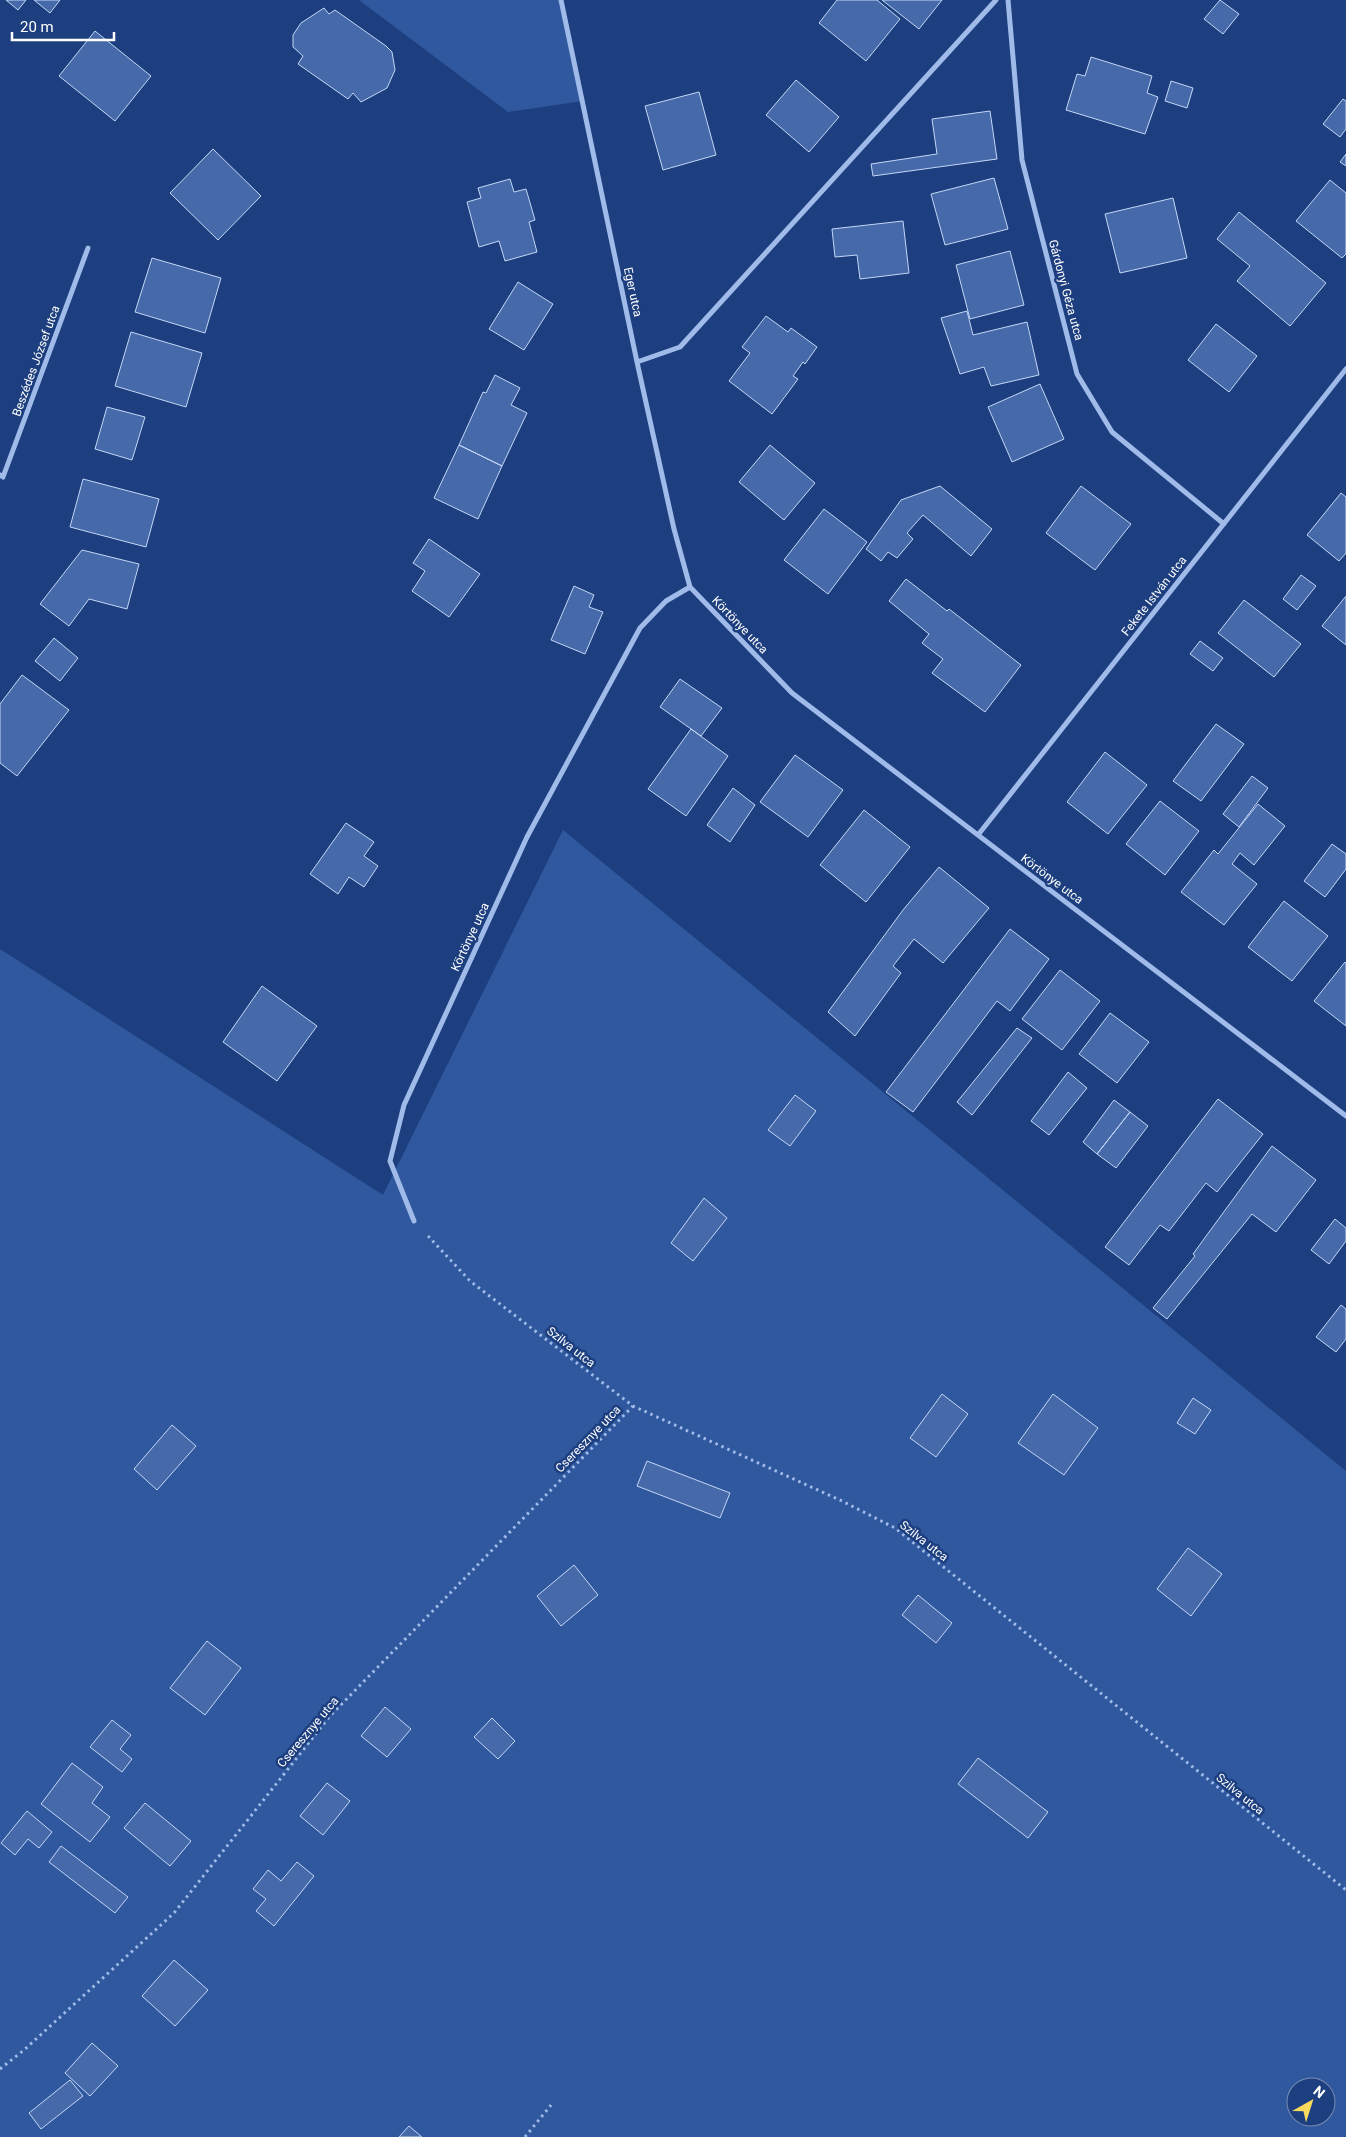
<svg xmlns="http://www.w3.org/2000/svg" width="1346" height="2137" font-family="Roboto,sans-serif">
  <rect width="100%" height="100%" fill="#1d3f7f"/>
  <path fill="#2f589e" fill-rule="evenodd" d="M359,0H561L583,101L508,112Z
    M563,830L1346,1471V2137H0V949L383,1195ZM1296,2087H1326V2117H1296Z"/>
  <path fill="#4569a9" stroke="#c4d7f7" d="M6,0H26L18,10Z
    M34,0H60L50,13Z
    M837,0H877L900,19L866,61L819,23Z
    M882,0H942L919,29Z
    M1220,0L1239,14L1223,34L1204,19Z
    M324,8L329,14L335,10L386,46L392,52L395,70L387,88L361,102L353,93L348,99L298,64L303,56L293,47V35L301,23Z
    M95,31L151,76L115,121L59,76Z
    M1091,57L1152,76L1147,93L1158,97L1145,134L1066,110L1077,74L1085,76Z
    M796,80L839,117L809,152L766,115Z
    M1171,81L1193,88L1187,108L1165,101Z
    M699,92L716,155L663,170L645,106Z
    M1343,99L1346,101V129L1340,137L1323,124Z
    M990,111L997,159L873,176L871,164L937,154L932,119Z
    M213,149L261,196L218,240L170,193Z
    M1346,154V166L1340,162Z
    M994,178L1008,229L945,245L931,194Z
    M510,179L514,192L526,189L535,220L529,222L537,252L505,261L499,241L479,247L467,202L481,198L478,188Z
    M1330,180L1346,193V254L1342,258L1296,221Z
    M1173,198L1187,258L1120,273L1105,214Z
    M1239,212L1326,283L1290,326L1237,281L1250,266L1217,239Z
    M903,221L909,273L860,279L857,255L835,257L832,229Z
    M1010,251L1024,305L970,319L956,265Z
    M152,258L221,278L205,333L135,312Z
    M518,282L553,304L524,350L489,329Z
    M967,311L973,335L1027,322L1039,375L991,386L984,367L960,374L941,318Z
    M766,316L788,332L791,328L817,347L805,364L803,362L793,376L798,379L772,414L729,381L750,353L742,347Z
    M1216,324L1257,356L1229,392L1188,360Z
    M131,332L202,353L186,407L115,386Z
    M495,375L520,388L511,405L527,413L502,466L459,445L483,392L486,393Z
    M1040,384L1064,439L1012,462L988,407Z
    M107,407L145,417L132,460L95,449Z
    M459,445L502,466L478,519L434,498Z
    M770,445L815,483L784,520L739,482Z
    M83,479L159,499L146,547L70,527Z
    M940,486L992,529L971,556L923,515L907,533L913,539L897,558L888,552L881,561L866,549L901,500Z
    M1081,486L1131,524L1095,570L1046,533Z
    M1341,493L1346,497V553L1339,561L1307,535Z
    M824,509L867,542L828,594L784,560Z
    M429,539L480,574L449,617L412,591L425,571L413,563Z
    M82,550L139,564L127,609L89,599L69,626L40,604Z
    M1301,575L1316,586L1297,610L1283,599Z
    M906,579L947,611L949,609L1021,665L985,712L932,673L943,659L922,643L929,634L889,601Z
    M574,586L594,595L589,607L603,612L585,654L551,640Z
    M1346,596V645L1322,626Z
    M1244,600L1301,644L1274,677L1218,633Z
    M54,638L78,658L60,681L35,661Z
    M1200,641L1223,658L1213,671L1190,654Z
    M22,675L69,710L17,776L0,763V704Z
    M680,679L722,708L701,736L660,707Z
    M1216,724L1244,744L1201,801L1173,781Z
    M691,729L728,756L686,816L648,789Z
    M1105,752L1147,785L1108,834L1067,802Z
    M795,755L843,790L808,837L760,802Z
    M1252,776L1268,788L1239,827L1223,814Z
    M733,788L755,805L730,842L707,825Z
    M1160,801L1199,831L1165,875L1126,844Z
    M1258,804L1285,826L1254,865L1240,853L1232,864L1257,884L1224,925L1181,892L1214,850L1218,854Z
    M864,810L910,847L866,902L820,865Z
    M346,823L374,842L364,856L378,866L364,887L349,877L338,894L310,874Z
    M1332,844L1346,854V869L1325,897L1304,881Z
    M939,867L989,908L943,963L914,939L893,966L901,973L855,1036L828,1012L903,910Z
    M1284,901L1328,936L1292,981L1248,947Z
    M1010,929L1049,959L1010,1011L997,1001L913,1112L886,1092Z
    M1345,962L1346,963V1026L1314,1001Z
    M1060,970L1100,1001L1062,1050L1022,1019Z
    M262,986L317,1026L277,1081L223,1042Z
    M1110,1013L1149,1042L1117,1083L1079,1054Z
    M1017,1028L1032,1038L972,1115L957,1102Z
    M1068,1072L1087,1088L1049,1135L1031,1121Z
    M795,1095L816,1111L790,1146L768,1130Z
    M1218,1099L1263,1134L1217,1192L1206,1183L1169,1231L1160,1225L1129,1265L1105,1247Z
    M1114,1100L1130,1112L1097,1154L1083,1142Z
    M1130,1112L1148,1126L1116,1168L1097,1154Z
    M1272,1146L1316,1180L1276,1232L1252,1214L1167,1319L1153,1308L1195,1256L1193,1254Z
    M704,1198L727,1218L693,1261L671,1243Z
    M1335,1219L1346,1228V1241L1329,1264L1311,1250Z
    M1341,1305L1346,1309V1339L1336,1352L1316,1337Z
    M942,1394L968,1414L936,1457L910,1438Z
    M1053,1394L1098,1428L1064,1475L1018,1443Z
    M1193,1398L1211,1410L1195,1434L1177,1423Z
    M172,1425L196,1446L157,1490L134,1469Z
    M647,1461L730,1493L720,1518L637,1486Z
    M1188,1548L1222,1574L1191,1616L1157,1589Z
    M574,1565L598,1595L561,1626L537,1596Z
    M918,1595L952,1623L936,1643L902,1615Z
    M207,1641L241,1668L205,1715L170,1688Z
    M385,1707L411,1729L387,1757L361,1736Z
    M492,1718L515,1741L498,1759L474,1737Z
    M112,1720L131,1735L120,1749L132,1759L122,1772L90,1747Z
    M978,1758L1048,1812L1028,1838L958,1784Z
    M72,1763L103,1787L92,1803L110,1817L90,1842L41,1804Z
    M327,1783L350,1801L323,1835L300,1816Z
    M145,1803L191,1841L170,1866L124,1828Z
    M27,1811L52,1832L39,1848L28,1839L15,1855L1,1843Z
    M61,1846L128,1897L115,1913L49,1862Z
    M297,1862L314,1876L274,1926L256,1911L266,1899L253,1889L268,1870L281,1881Z
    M174,1960L208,1990L175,2026L142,1996Z
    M92,2043L118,2066L90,2096L65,2073Z
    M70,2080L83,2096L41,2129L29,2113Z
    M409,2126L422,2137H399Z"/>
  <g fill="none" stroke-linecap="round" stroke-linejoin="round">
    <path stroke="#a0bbe9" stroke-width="3" stroke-dasharray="2.5 4" stroke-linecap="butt" d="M428,1236L470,1281L633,1406L842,1501L895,1528L1346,1890
      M0,2069L24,2050L174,1913L330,1716L633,1406
      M525,2137L551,2105"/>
    <path stroke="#a0bbe9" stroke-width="5" d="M561,0L637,362L674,529L690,587L792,693L1346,1116
      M1008,0L1022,160L1077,374L1112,432L1224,524
      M637,362L680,347L996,0
      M0,475L3,477L88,248
      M978,835L1346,369
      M414,1221L390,1161L404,1105L527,837L640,628L666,601L690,587"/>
  </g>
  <g text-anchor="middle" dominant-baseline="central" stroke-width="5" stroke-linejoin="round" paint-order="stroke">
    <g font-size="12" fill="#fff" stroke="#1d3f7f">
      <text transform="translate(1066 290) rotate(75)">Gárdonyi Géza utca</text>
      <text transform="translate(633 292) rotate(78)">Eger utca</text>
      <text transform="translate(36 361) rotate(-70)">Beszédes József utca</text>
      <text transform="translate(1154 596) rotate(-52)">Fekete István utca</text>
      <text transform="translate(740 625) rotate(46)">Körtönye utca</text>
      <text transform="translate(1052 879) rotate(37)">Körtönye utca</text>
      <text transform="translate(470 937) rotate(-65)">Körtönye utca</text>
      <text transform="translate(571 1347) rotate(38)">Szilva utca</text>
      <text transform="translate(588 1439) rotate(-46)">Cseresznye utca</text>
      <text transform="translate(924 1541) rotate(38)">Szilva utca</text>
      <text transform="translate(308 1732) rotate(-50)">Cseresznye utca</text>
      <text transform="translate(1240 1794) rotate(39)">Szilva utca</text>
    </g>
  </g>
  <g transform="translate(1311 2102) rotate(39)"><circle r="24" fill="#1d3f7f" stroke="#778cb2"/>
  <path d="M0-4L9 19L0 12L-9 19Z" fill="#f9d95e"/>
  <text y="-8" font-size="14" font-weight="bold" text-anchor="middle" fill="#ffffff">N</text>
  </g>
  <path d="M12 32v8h102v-8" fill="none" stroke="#ffffff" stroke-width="2.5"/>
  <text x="20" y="32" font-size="15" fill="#ffffff" stroke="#1d3f7f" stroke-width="4" paint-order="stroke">20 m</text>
</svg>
